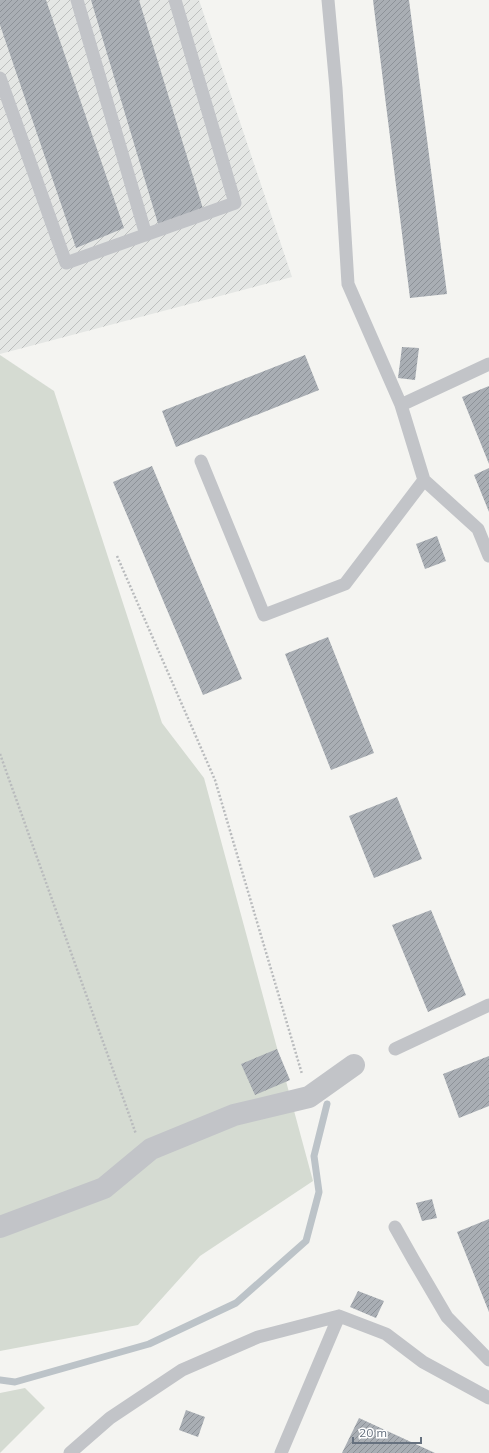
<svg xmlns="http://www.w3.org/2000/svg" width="489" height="1453" font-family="Mulish,sans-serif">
  <defs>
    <pattern id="industrial-furrows" width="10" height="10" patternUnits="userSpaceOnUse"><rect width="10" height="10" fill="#e4e6e4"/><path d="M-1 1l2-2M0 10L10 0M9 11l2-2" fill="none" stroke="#bdbfbe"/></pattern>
    <pattern id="building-hatch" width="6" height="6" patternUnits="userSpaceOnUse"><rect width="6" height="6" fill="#a9aeb4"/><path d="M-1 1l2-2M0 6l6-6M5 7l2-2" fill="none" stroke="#8d9298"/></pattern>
  </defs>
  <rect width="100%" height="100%" fill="#f4f4f1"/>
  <path fill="url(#industrial-furrows)" d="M0,0H199L292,277L0,354Z"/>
  <path fill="#d5dbd2" d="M0,355L54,391L162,723L204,778L313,1181L200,1256L138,1325L0,1351Z
    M25,1388L45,1408L0,1453V1393Z"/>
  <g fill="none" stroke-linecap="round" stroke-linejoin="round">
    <path stroke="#bcc3c8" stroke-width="7" d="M0,1380L15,1382L149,1344L236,1303L306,1241L319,1192L314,1156L327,1104"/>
  </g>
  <path fill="url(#building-hatch)" d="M0,0H46L124,228L76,248L0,25Z
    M91,0H139L204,212L159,227Z
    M373,0H409L447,294L410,298Z
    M402,347L419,348L415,380L398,378Z
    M305,355L319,390L176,447L162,411Z
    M489,386V464L462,397Z
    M152,466L242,679L203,695L113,482Z
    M489,468V512L474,475Z
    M437,536L446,561L425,569L416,544Z
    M328,637L374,753L331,770L285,654Z
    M397,797L422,859L374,878L349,816Z
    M431,910L466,995L428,1012L392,925Z
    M277,1049L290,1080L255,1095L241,1064Z
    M489,1056V1106L459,1118L443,1074Z
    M432,1199L437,1218L422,1221L416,1203Z
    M489,1219V1312L457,1232Z
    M358,1291L384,1301L376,1318L350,1307Z
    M186,1410L205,1417L198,1437L179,1430Z
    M359,1418L435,1453H342Z"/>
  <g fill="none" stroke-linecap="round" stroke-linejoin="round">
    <path stroke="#b9bbbd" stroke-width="2.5" stroke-dasharray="2 2" stroke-linecap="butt" d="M117,556L215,780L302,1074
      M0,754L136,1134"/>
    <path stroke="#c2c4c8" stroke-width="13" d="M77,0L146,235
      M328,0L336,88L348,284L401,405L489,364
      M0,78L66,263L235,203L175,0
      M201,461L264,615L345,584L424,480L401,405
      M424,480L478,529L489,556
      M395,1049L489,1005
      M395,1227L413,1259L447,1317L489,1360
      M70,1453L110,1418L182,1370L258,1337L339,1316L386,1334L423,1362L489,1398
      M281,1453L339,1316"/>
    <path stroke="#c2c4c8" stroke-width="22" d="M0,1227L104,1188L151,1149L234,1115L309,1097L354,1065"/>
  </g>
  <path d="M353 1437v6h68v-6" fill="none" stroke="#66717f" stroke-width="2"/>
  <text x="359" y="1437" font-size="12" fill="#66717f" stroke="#ffffff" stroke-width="3" paint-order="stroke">20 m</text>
</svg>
